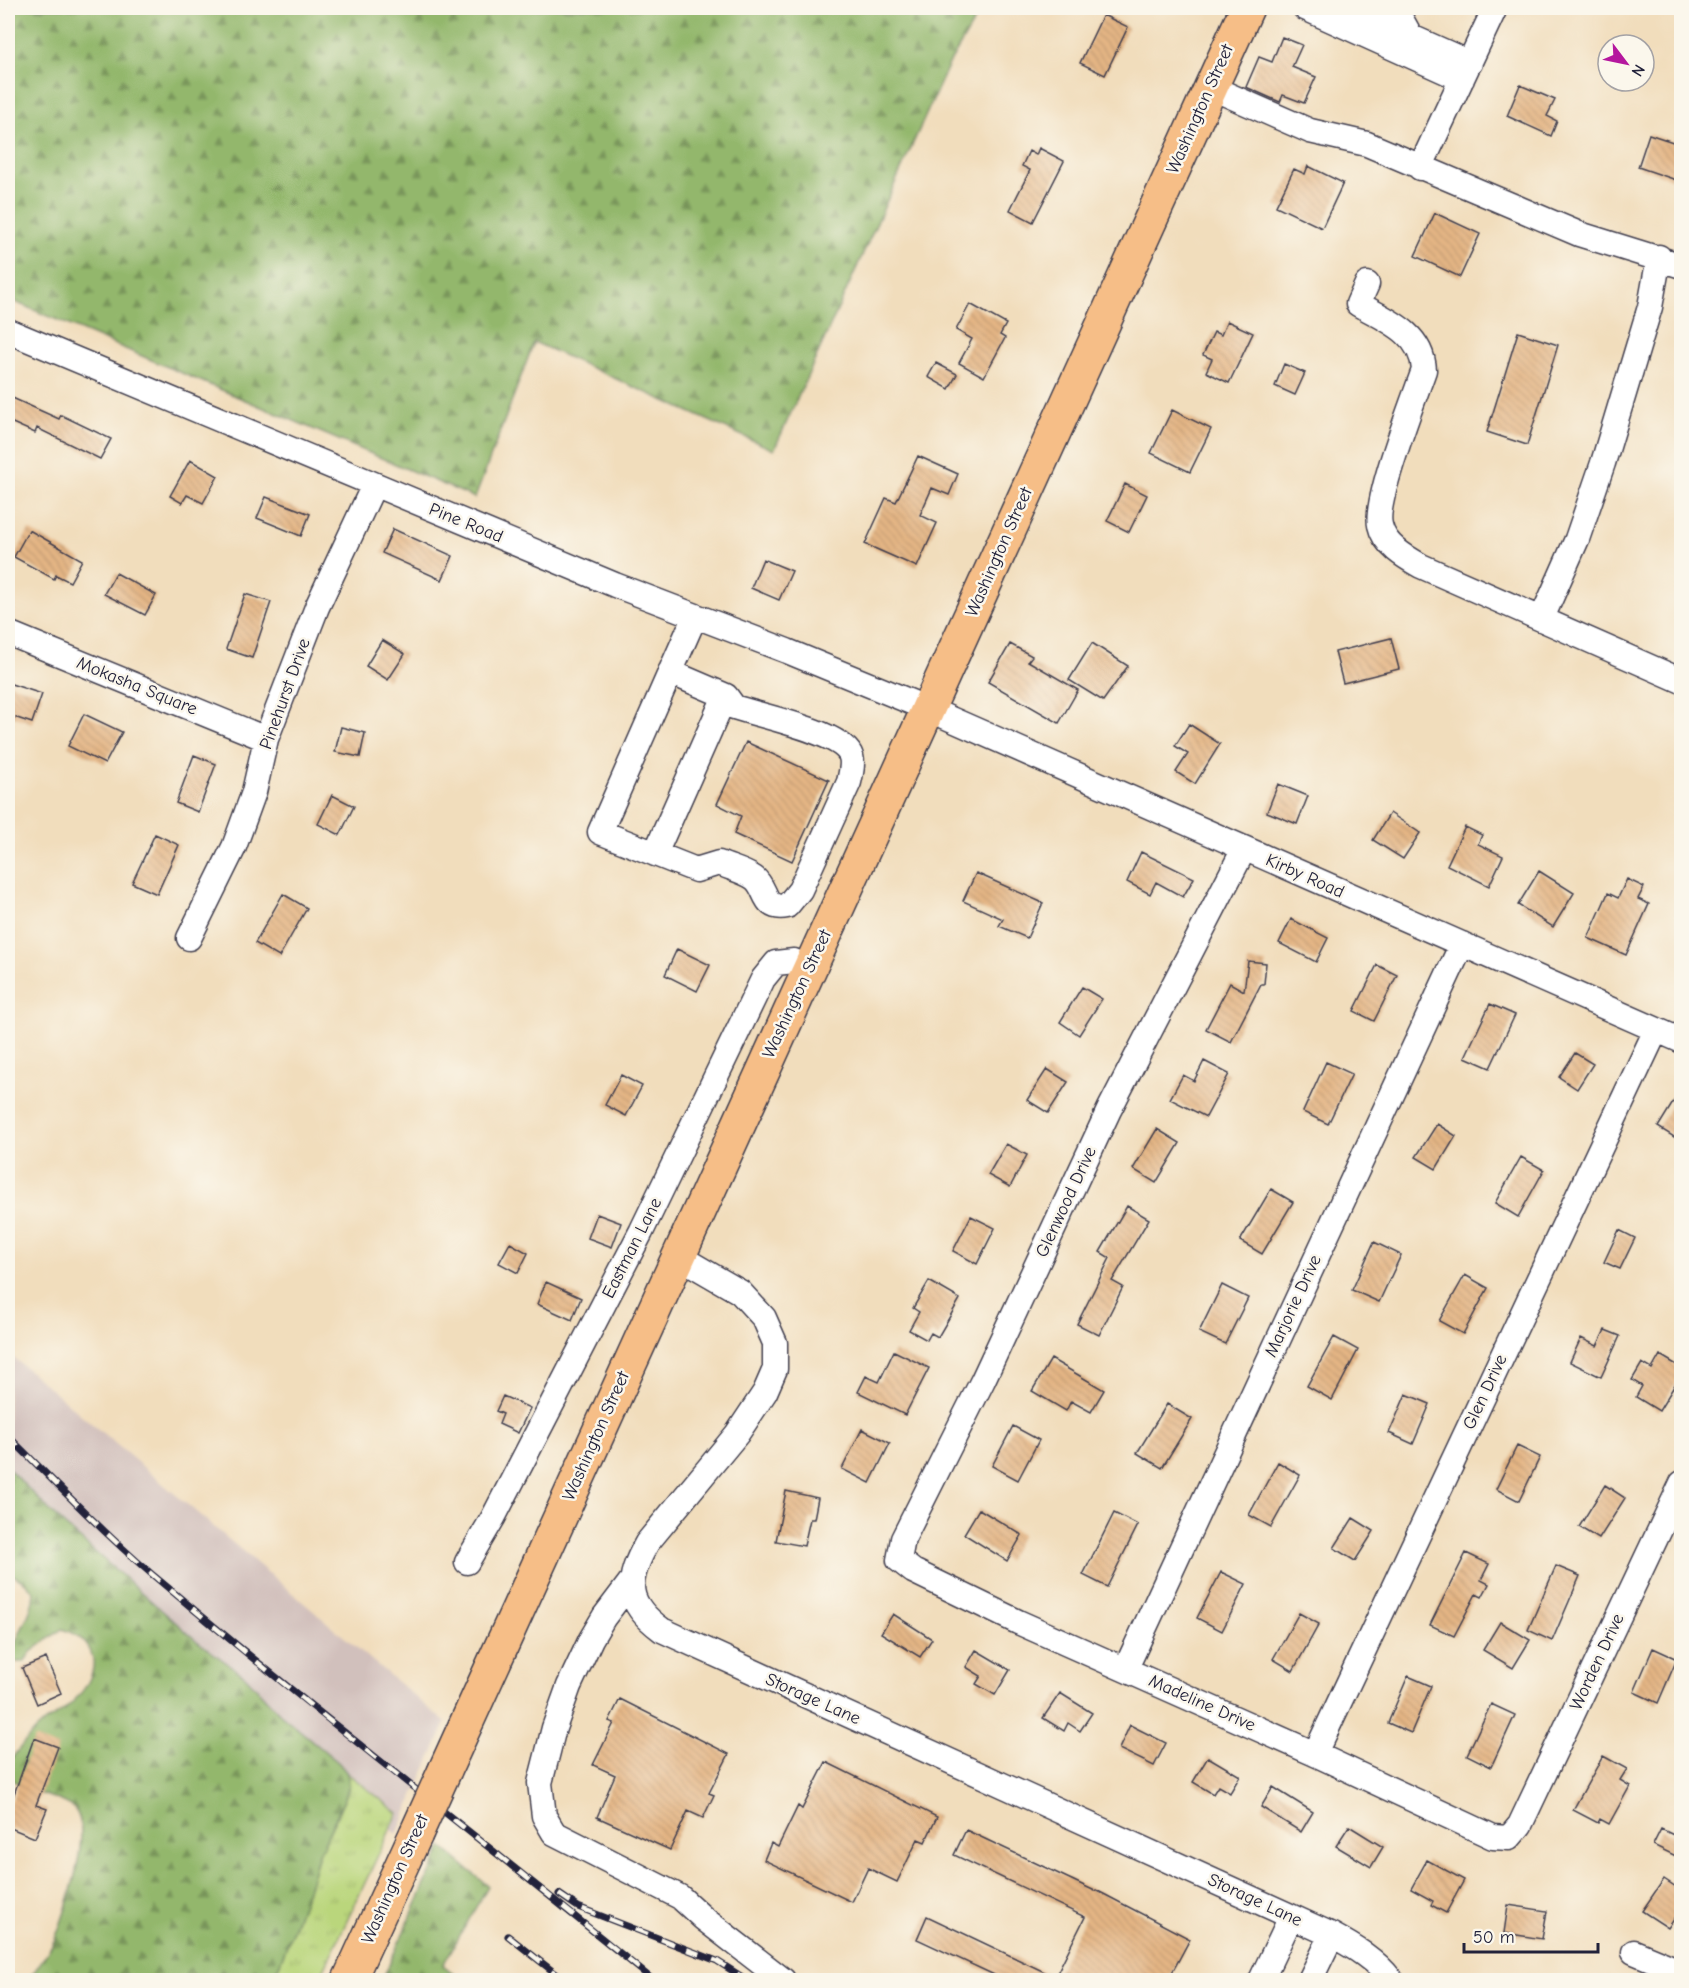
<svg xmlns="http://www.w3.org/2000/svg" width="1689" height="1988" font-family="'Comic Neue',sans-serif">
  <defs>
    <pattern id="grass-tufts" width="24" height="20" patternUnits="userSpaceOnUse" patternTransform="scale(1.5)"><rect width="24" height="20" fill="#bad67c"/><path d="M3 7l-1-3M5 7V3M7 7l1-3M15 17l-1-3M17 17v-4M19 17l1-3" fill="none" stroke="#a0b76c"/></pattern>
    <pattern id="forest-firs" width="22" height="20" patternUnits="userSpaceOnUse" patternTransform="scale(1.5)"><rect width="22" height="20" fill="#93b76c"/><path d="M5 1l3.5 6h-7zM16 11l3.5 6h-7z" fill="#78945a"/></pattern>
    <pattern id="building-back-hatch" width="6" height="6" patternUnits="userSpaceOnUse" patternTransform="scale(1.5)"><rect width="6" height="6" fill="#e4b584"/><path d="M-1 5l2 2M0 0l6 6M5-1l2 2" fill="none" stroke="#c39b73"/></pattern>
  </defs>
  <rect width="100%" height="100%" fill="#fbf7ec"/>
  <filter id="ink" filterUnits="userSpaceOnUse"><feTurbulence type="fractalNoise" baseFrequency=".0167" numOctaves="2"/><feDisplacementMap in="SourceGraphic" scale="12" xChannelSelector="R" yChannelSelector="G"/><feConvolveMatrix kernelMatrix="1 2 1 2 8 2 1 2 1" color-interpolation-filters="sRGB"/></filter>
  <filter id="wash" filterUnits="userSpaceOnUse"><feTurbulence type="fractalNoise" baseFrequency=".008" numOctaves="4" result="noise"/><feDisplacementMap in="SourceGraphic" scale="24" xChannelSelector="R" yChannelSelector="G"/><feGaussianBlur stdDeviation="1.35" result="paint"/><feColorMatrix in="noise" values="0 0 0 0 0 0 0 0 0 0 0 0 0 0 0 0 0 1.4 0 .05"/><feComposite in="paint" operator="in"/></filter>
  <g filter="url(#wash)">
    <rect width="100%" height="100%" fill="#f1ddbc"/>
    <path fill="#d1c0bc" d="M8,1353L446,1723L397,1834L168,1643L8,1513Z"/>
    <path fill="url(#grass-tufts)" stroke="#6e7c5c" stroke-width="1.5" d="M347,1773L398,1813L319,1980H269L279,1966L309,1887L319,1854L345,1798L349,1785Z"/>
    <path fill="url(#forest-firs)" stroke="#5a6c54" stroke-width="1.5" d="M8,8H982L949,64L774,450L534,342L475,498L8,299Z
      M8,1468L64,1525L197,1641L246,1677L279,1713L339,1763L347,1773L349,1785L345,1798L319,1854L309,1887L279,1966L269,1980H28C37,1968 48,1953 55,1939C65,1914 92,1834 76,1811C65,1794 0,1792 8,1764C9,1760 14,1756 16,1753C24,1742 33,1732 44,1723C51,1718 60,1714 66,1708C82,1695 101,1671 90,1650C83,1638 74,1633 62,1629L31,1652L24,1662H12C13,1634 33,1618 34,1592L26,1583L8,1572Z
      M442,1847L488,1886L443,1965L462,1980H382Z"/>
    <g id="blocks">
      <path fill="url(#building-back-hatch)" d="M1103,15L1128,27L1105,75L1080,63Z
        M1282,37L1302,45L1292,67L1316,77L1304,103L1283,95L1280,102L1246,87L1259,57L1272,62Z
        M1520,85L1555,100L1547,116L1557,121L1551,136L1507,116Z
        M1649,134L1682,145V182L1638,167Z
        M1039,148L1064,161L1033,222L1010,210L1030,170L1022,166L1029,151L1036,155Z
        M1308,166L1343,183L1322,228L1276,206L1294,169L1305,174Z
        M1435,213L1480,234L1460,277L1415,256Z
        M970,304L1006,324L1000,335L1005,338L984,377L959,363L972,339L956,330Z
        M1227,321L1253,333L1229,383L1206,372L1212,359L1203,355L1214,332L1221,335Z
        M1518,332L1558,345L1527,445L1487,432Z
        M936,363L957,374L949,389L928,377Z
        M1284,364L1305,373L1295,395L1275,386Z
        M8,396L59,419L61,415L111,439L100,459L37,428L35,433L8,421Z
        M1172,410L1211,429L1190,472L1151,453Z
        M918,456L958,474L949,495L932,488L920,515L937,523L917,567L865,544L886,498L896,502Z
        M190,460L218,476L203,503L187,495L182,503L170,496Z
        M1125,484L1147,495L1129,532L1107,521Z
        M266,497L310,514L301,536L257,518Z
        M393,529L453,556L442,580L382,553Z
        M29,530L82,560L70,582L56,575L54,579L14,557Z
        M763,559L792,571L779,600L751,588Z
        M116,573L156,595L145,615L104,594Z
        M245,594L271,602L252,658L226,649Z
        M1391,638L1399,669L1343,683L1335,652Z
        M382,640L405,654L388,680L366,666Z
        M1092,643L1128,666L1103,701L1069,680Z
        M1010,644L1032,656L1028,661L1078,690L1059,723L988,682Z
        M8,683L42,694L32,723L8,715Z
        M84,714L122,732L105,764L68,746Z
        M1189,724L1220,744L1195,784L1176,772L1188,754L1175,746Z
        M341,727L365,733L360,757L335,752Z
        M746,742L829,780L792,861L734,834L741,816L717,804Z
        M194,755L216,764L198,812L176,803Z
        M1278,784L1308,796L1297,824L1267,812Z
        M332,795L354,806L340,835L318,824Z
        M1390,813L1420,833L1403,859L1373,840Z
        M1465,827L1482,835L1478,844L1503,856L1489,886L1447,865Z
        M155,834L179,845L157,894L132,883Z
        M1141,852L1194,878L1183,897L1156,882L1150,894L1127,882Z
        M1539,871L1574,893L1553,927L1518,905Z
        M976,873L1043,903L1027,938L999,926L1003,919L963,901Z
        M1627,879L1644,887L1638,899L1649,904L1626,955L1588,938L1608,893L1618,898Z
        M283,894L307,908L279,957L255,943Z
        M1291,919L1328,938L1316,962L1279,943Z
        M677,949L710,965L697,991L665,975Z
        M1248,961L1266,963L1264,984H1261L1231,1042L1206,1029L1230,983L1244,991Z
        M1377,965L1397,975L1374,1021L1354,1011Z
        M1082,987L1102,999L1079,1035L1060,1022Z
        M1490,1004L1515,1015L1490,1068L1465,1057Z
        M1575,1053L1593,1064L1577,1089L1559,1077Z
        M1204,1061L1229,1074L1206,1117L1170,1099L1183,1075L1194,1081Z
        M1326,1062L1352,1074L1328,1124L1303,1112Z
        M1047,1069L1068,1082L1048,1113L1027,1100Z
        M621,1075L642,1086L626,1116L605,1105Z
        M1682,1088V1142L1658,1127Z
        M1437,1124L1456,1136L1436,1169L1416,1157Z
        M1157,1129L1180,1143L1156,1183L1133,1169Z
        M1006,1144L1027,1155L1010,1187L988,1175Z
        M1521,1157L1544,1170L1518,1217L1495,1203Z
        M1271,1189L1293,1202L1262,1254L1240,1241Z
        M1127,1206L1149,1219L1112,1281L1123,1287L1099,1335L1077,1324L1110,1258L1100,1252Z
        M597,1214L621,1223L612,1247L588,1238Z
        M971,1216L995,1228L977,1264L953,1251Z
        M1619,1230L1635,1238L1620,1269L1604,1262Z
        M1374,1242L1401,1255L1379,1302L1352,1290Z
        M510,1243L528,1253L518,1273L499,1263Z
        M1465,1275L1488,1288L1463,1334L1439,1321Z
        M929,1281L960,1299L938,1337L931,1333L927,1340L909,1330L919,1312L913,1308Z
        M546,1282L581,1298L572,1320L537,1304Z
        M1222,1285L1248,1298L1225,1344L1199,1332Z
        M1605,1330L1620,1336L1601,1377L1570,1362L1581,1338L1597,1346Z
        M1334,1337L1358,1350L1332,1400L1307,1386Z
        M894,1351L929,1368L905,1415L858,1392L866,1376L879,1382Z
        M1660,1355L1682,1368V1373L1659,1411L1636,1397L1642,1386L1632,1380L1642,1363L1652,1369Z
        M1051,1359L1104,1390L1091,1412L1071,1401L1066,1411L1032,1391Z
        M1406,1394L1430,1404L1413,1444L1389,1433Z
        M503,1396L530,1408L518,1433L499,1424L503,1414L496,1411Z
        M1167,1404L1192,1419L1162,1468L1137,1453Z
        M1013,1426L1039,1440L1018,1480L992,1466Z
        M862,1429L890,1443L870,1483L842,1469Z
        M1517,1446L1540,1457L1519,1501L1496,1489Z
        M1278,1462L1300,1475L1271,1527L1249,1515Z
        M1605,1485L1625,1498L1599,1539L1579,1527Z
        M786,1491L818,1498L814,1519H810L804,1546L776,1541Z
        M979,1509L1022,1535L1007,1561L964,1534Z
        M1114,1513L1138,1525L1107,1587L1083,1575Z
        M1353,1518L1374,1531L1355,1561L1334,1548Z
        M1466,1553L1489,1564L1481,1580L1489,1584L1482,1597L1476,1594L1454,1636L1430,1625Z
        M1556,1566L1580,1576L1552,1641L1528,1630Z
        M1221,1572L1246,1584L1222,1631L1197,1618Z
        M1299,1613L1319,1624L1293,1671L1273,1659Z
        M893,1614L932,1639L920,1657L881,1633Z
        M1500,1622L1530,1640L1513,1668L1483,1650Z
        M1653,1648L1677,1659L1658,1703L1634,1692Z
        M976,1650L1010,1670L995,1695L976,1684L981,1676L966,1667Z
        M46,1658L61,1693L37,1704L22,1668Z
        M1408,1676L1431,1686L1411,1733L1388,1723Z
        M1060,1693L1092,1713L1080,1731L1068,1723L1064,1731L1043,1718Z
        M620,1699L729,1754L709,1793L714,1795L703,1818L688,1811L670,1850L597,1817L615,1775L593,1765L614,1723L609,1721Z
        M1491,1704L1515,1715L1491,1767L1467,1755Z
        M1130,1725L1166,1743L1154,1766L1119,1749Z
        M34,1738L58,1747L36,1805L47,1809L35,1838L8,1827V1811Z
        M1603,1756L1627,1769L1620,1780L1630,1786L1609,1824L1600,1819L1598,1823L1573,1810Z
        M1208,1757L1240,1776L1230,1793L1218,1786L1213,1794L1193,1782Z
        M826,1762L937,1817L925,1842L918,1839L897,1882L868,1868L852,1902L764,1860L771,1843L778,1847L798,1806L802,1809Z
        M1273,1787L1313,1812L1301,1832L1261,1807Z
        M1349,1826L1383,1847L1371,1867L1336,1846Z
        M1661,1829L1682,1839V1859L1653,1845Z
        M966,1830L1095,1891L1096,1890L1190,1939L1168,1980H1005L917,1939L927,1916L1055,1977L1085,1917L954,1855Z
        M1427,1860L1464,1880L1446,1913L1431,1905L1433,1901L1411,1889Z
        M1664,1879L1682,1891V1908L1668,1928L1642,1911Z
        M1508,1905L1547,1911L1542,1939L1504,1933Z"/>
    </g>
  </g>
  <g filter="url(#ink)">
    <use href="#blocks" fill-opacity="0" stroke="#413e4e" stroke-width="1.5"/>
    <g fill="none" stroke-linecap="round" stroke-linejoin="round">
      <g stroke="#413e4e" stroke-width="27">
        <path id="minor" d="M1305,8L1462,79
          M1346,8L1470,63
          M1395,8L1411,37
          M1210,87L1310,131L1367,144L1579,234L1682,266
          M1420,168L1495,8
          M1367,284L1358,304C1387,320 1422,333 1424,370C1414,399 1374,501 1380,525C1384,545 1405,557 1421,566L1682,681
          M8,331L615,585L787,651L928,709L1682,1041
          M1542,618L1577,539L1603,463L1650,307L1659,257
          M8,633L266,739
          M670,672L726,696L734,707C760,716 838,731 850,754C854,762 851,773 849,782L800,890L787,906C762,911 768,888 754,878C744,871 730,868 719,863L696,870L600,832L695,616
          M1244,849L1109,1110L983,1380L903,1539L899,1560L913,1571L1018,1622L1315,1754L1493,1837L1509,1838L1520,1825L1682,1483
          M655,854L725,696
          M189,938L234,847L254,792L266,739L317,607L374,485
          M678,1256L740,1292L764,1318L775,1343V1369L765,1392L737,1434L647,1543C625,1582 625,1603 662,1630L1332,1935C1354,1947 1376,1960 1391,1980
          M467,1562L493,1518L641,1232L763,979L776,963L794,961L809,968
          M632,1580L604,1617L591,1639L569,1686L554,1728L540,1783L544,1816L554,1833L680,1897L703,1918L783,1980
          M1126,1668L1462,944
          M1315,1754L1656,1030
          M1634,1952L1682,1972
          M1261,1980L1291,1917
          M1310,1980L1332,1935"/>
      </g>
      <g stroke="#413e4e" stroke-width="36">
        <path id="highway" d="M445,1770L1247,8
          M349,1980L416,1834"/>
      </g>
      <use href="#minor" stroke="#fff" stroke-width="24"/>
      <use href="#highway" stroke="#f6be87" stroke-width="33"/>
      <g stroke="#22223b" stroke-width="7">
        <path id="rail" d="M8,1436C60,1487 110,1540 166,1586C325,1721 492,1847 653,1980
          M559,1894L578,1907L717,1961L747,1980
          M508,1936L564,1980"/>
      </g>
      <use href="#rail" stroke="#fbf7ec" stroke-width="4.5" stroke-dasharray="14" stroke-linecap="butt"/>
      <g stroke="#413e4e" stroke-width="36" stroke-linecap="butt">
        <path id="highway-bridge" d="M416,1834L445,1770"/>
      </g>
      <use href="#highway-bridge" stroke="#f6be87" stroke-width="33"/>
    </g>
  </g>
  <g text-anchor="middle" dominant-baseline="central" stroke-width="5" stroke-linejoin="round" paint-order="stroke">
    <g font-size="18" fill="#22223b" stroke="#fbf7ec">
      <text transform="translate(1200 109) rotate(-66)">Washington Street</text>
      <text transform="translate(466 523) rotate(22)">Pine Road</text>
      <text transform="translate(999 552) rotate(-66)">Washington Street</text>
      <text transform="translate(137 686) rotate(22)">Mokasha Square</text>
      <text transform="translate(285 694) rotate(-70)">Pinehurst Drive</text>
      <text transform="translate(1305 876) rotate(24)">Kirby Road</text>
      <text transform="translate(797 994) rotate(-65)">Washington Street</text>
      <text transform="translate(1066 1202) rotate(-65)">Glenwood Drive</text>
      <text transform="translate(632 1248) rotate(-63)">Eastman Lane</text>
      <text transform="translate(1293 1306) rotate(-65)">Marjorie Drive</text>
      <text transform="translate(1485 1392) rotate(-65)">Glen Drive</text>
      <text transform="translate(596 1436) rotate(-66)">Washington Street</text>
      <text transform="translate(1597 1662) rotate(-65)">Worden Drive</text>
      <text transform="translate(813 1699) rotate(24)">Storage Lane</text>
      <text transform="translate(1202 1703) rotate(24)">Madeline Drive</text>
      <text transform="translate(395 1879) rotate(-66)">Washington Street</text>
      <text transform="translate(1255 1900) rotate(25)">Storage Lane</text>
    </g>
  </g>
  <rect width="1689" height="1988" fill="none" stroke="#fbf7ec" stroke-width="30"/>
  <g transform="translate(1626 63) rotate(122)"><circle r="28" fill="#fbf7ec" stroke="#a4a2a5" stroke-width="1.5"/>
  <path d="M0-4.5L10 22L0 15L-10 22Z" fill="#b5179e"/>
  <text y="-9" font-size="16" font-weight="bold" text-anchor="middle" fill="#22223b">N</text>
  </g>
  <path d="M1464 1943v9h134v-9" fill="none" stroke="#22223b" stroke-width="3"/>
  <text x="1473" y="1943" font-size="18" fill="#22223b" stroke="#fbf7ec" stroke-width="4.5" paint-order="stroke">50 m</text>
</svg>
